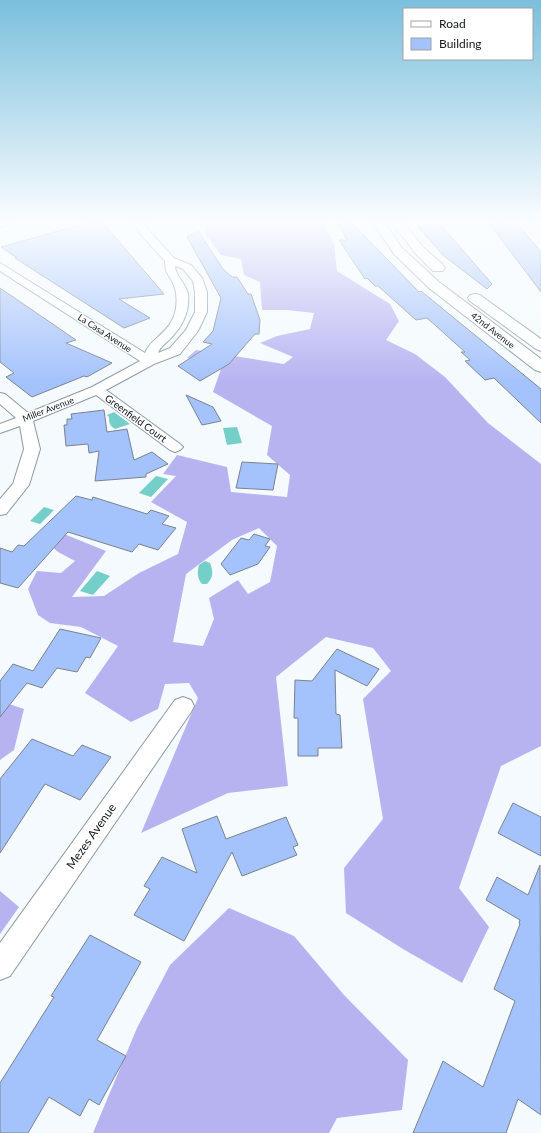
<svg xmlns="http://www.w3.org/2000/svg" width="541" height="1133" font-family="Lato,sans-serif">
  <rect width="100%" height="100%" fill="#f4fafe"/>
  <path fill="#b7b3f1" fill-rule="evenodd" d="M206,223H322L334,243L337,271L390,304L399,321L386,340L415,354L445,377L488,423L541,464V746L501,766L459,888L489,927L462,983L403,949L346,913L344,868L383,819L363,699L391,671L373,648L326,637L276,677L288,786L228,793L141,833L198,698L189,683L165,684L158,709L131,722L85,693L118,646L81,627L50,623L38,615L28,589L37,571L61,573L75,561L58,552L39,535L54,530L106,551L72,597L104,596L139,573L178,554L187,522L151,502L176,476L163,474L177,455L227,467L231,492L287,497L290,475L267,455L272,426L213,392L222,366L187,358L196,350L284,364L293,357L260,343L277,336L310,329L314,313L287,310H262L260,282L244,275L241,259L221,255L206,235ZM259,528L277,546L270,582L248,594L238,580L209,598L214,619L203,646L173,642L186,574L232,540Z
    M0,701L24,709L14,750L0,760Z
    M0,891L19,907L0,934Z
    M229,908L294,936L344,995L408,1060L402,1110L337,1118L329,1133H93L137,1028L170,965Z"/>
  <path fill="#75cfc9" d="M114,412L130,424L115,429C110,426 109,423 109,417L107,415Z
    M237,427L242,443L227,445L223,428Z
    M156,476L168,479L151,497L139,493Z
    M44,507L54,510L40,524L30,521Z
    M205,561L210,563C213,571 214,577 207,584H202C197,578 197,572 199,565Z
    M97,571L110,576L93,595L80,591Z"/>
  <path fill="#a4c2fb" stroke="#7b828f" d="M87,223H103L164,294L119,299L150,318L124,328L15,258H17L1,247Z
    M338,223H352L419,292L421,291L541,389V423L494,378L485,380L465,361L470,360L461,352H465L427,318L416,320L378,286H375L367,278L365,279L339,240H347Z
    M489,223H517L541,252V292Z
    M441,225L492,284L487,289L444,256L417,226Z
    M198,231L223,269L232,277H237L248,294H251L260,320L259,334H255L229,364L200,381L178,366L212,344L203,342L213,331L221,298L187,237Z
    M0,288L76,340L66,343L112,363L87,377L84,376L32,397L6,377L14,373L0,362Z
    M186,395L213,407L221,421L202,425Z
    M104,410L107,432L127,429L134,460L152,452L168,464L146,474V477L95,481L99,451L89,453L88,444L66,446L64,425H67V419H72L71,414Z
    M242,462L278,464L273,490L236,488Z
    M76,496L92,500L93,497L147,514L151,510L169,516L162,524L176,528L158,550L139,544L132,552L68,532L18,588L0,583V548L12,552L18,545L24,546Z
    M254,534L270,539L265,546L270,547L258,564L230,575L221,564L241,538L249,540Z
    M60,629L101,638L90,658L86,657L77,672L57,668L42,688L27,683L0,717V681L13,664L33,671Z
    M337,649L379,669L367,686L335,670L336,714L340,715L342,748H318V756H298V718H294L295,680L312,681Z
    M32,739L73,756L82,745L111,757L80,800L45,784L0,853V779Z
    M513,803L541,817V856L498,833Z
    M217,816L226,839L286,817L298,845L293,847L297,855L242,876L232,852L184,941L134,915L150,889L144,886L162,857L197,873L182,829Z
    M540,865L541,1115L518,1099L506,1133H413L443,1061L483,1087L515,1001L494,989L520,924L519,923L520,920L486,900L497,877L528,895Z
    M90,935L141,962L97,1040L126,1056L99,1105L89,1099L80,1116L49,1097L28,1133H0V1083L54,997L51,996Z"/>
  <g fill="none" stroke-linecap="round" stroke-linejoin="round">
    <g stroke="#8c99a3" stroke-width="2">
      <path id="minor" d="M0,223H9L7,225L0,227Z
        M134,223H144L151,233L174,258L191,265L202,278L207,292V312L198,331L180,354L154,364L106,390L180,444L183,447L180,450L175,452L170,450L96,395L33,421L40,449L29,485L6,514L0,515V499L13,484L24,449L20,426L0,433V424L16,418L0,404V393L5,394L28,413L92,387L140,361L0,271V263L145,353C150,340 165,334 171,322C178,311 178,294 173,283C168,273 165,273 165,261L143,237ZM175,266L183,269L193,281L195,292V312L186,330L170,348L158,353C160,347 166,343 170,339C182,327 190,312 188,294C186,283 175,276 175,266Z
        M535,223H541V227Z
        M183,697L191,700L194,706L191,712L10,976L0,980V943L175,700Z"/>
    </g>
    <g stroke="#8c99a3" stroke-width="2">
      <path id="tertiary" d="M373,223H385L402,248L439,282L541,359V372L535,370L429,288L394,254Z
        M392,223H404L424,248L443,265L445,268L443,271H433L416,254Z
        M475,294L480,295L541,339V351L536,349L470,301L468,298L470,295Z"/>
    </g>
    <use href="#minor" fill="#fff" fill-rule="evenodd"/>
    <use href="#tertiary" fill="#fff" fill-rule="evenodd"/>
  </g>
  <linearGradient id="sky" x2="0" y2="1"><stop stop-color="#7abfdc"/><stop offset="0.58" stop-color="#fafdff"/><stop offset="1" stop-color="#fafdff" stop-opacity="0"/></linearGradient>
  <rect width="541" height="382" fill="url(#sky)"/>
  <g text-anchor="middle" dominant-baseline="central" stroke-width="3" stroke-linejoin="round" paint-order="stroke">
    <g font-size="9" fill="#12181b" stroke="#fff">
      <text transform="translate(493 330) rotate(38)">42nd Avenue</text>
      <text transform="translate(105 333) rotate(33)">La Casa Avenue</text>
      <text transform="translate(48 409) rotate(-21)">Miller Avenue</text>
    </g>
    <g font-size="10" fill="#12181b" stroke="#fff">
      <text transform="translate(136 418) rotate(36)">Greenfield Court</text>
    </g>
    <g font-size="12" fill="#12181b" stroke="#fff">
      <text transform="translate(91 836) rotate(-55)">Mezes Avenue</text>
    </g>
  </g>
  <rect x="403" y="8" width="130" height="52" fill="#ffffff" stroke="#a0a3a4"/>
  <rect x="411" y="21" width="20" height="6" fill="#ffffff" stroke="#a0a3a4"/>
  <text x="439" y="28" font-size="12" fill="#12181b">Road</text>
  <rect x="411" y="38" width="20" height="12" fill="#a4c2fb" stroke="#a0a3a4"/>
  <text x="439" y="48" font-size="12" fill="#12181b">Building</text>
</svg>
